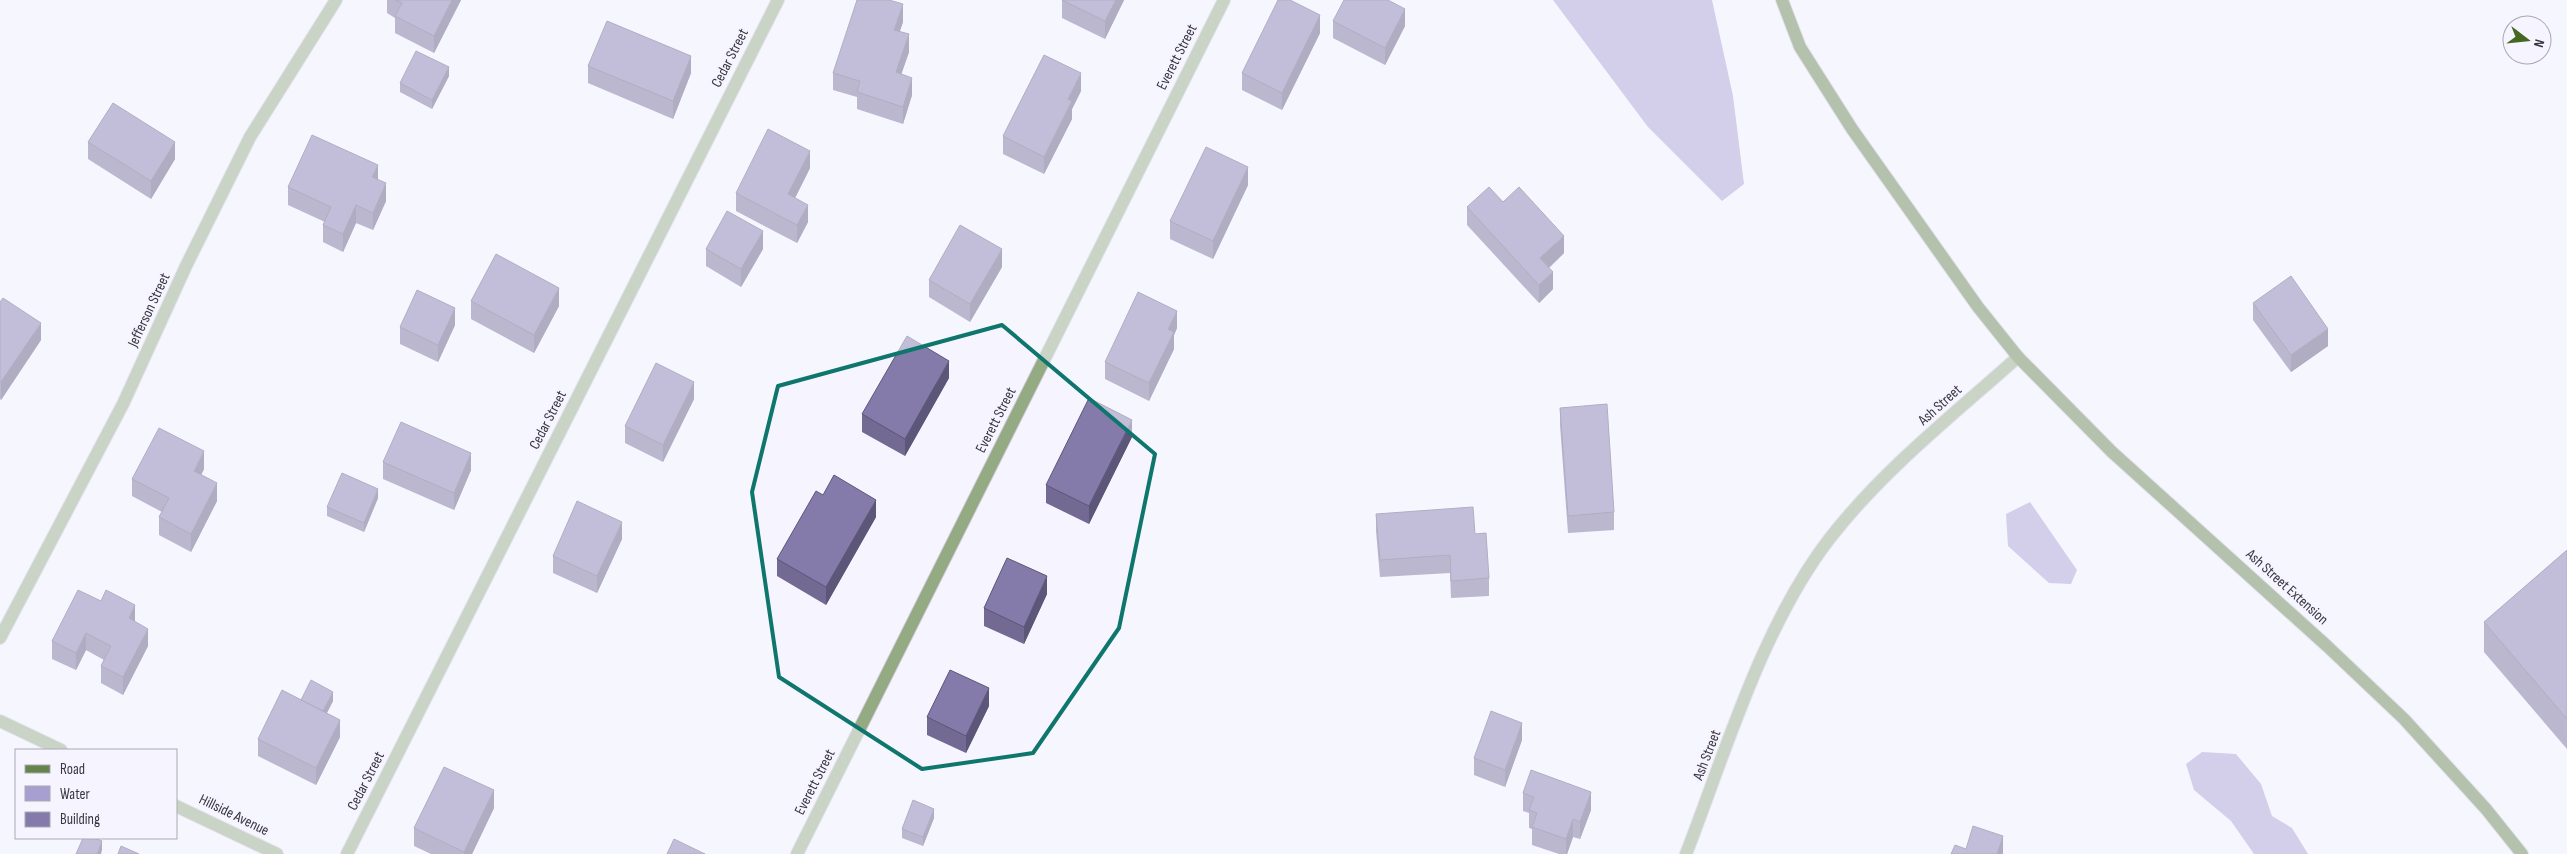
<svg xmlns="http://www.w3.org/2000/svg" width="2567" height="854" font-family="'Sofia Sans Condensed',sans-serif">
  <rect width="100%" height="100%" fill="#f6f5ff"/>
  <path fill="#a89fd1" d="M1553,0H1712L1733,96L1744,184L1722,201L1648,127Z
    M2030,502L2077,570L2071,584L2049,583L2008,546L2006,514Z
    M2202,752L2236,754L2261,784L2272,816L2292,828L2308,854H2254L2231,821L2194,790L2186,764Z"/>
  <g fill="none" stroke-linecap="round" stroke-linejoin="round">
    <g stroke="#d0cfd9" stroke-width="14">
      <path id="street" d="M0,638L123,404L186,266L250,137L336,0
        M0,721L61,750
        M176,806L277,854
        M347,854L778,0
        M797,854L1224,0
        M1686,854C1726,751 1762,626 1830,538C1884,469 1953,415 2018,357"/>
    </g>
    <g stroke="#d0cfd9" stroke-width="14">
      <path id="secondary" d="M1782,0L1800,47L1852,129L1978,307L2018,357L2112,452L2327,646L2404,719L2486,809L2522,854"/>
    </g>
    <use href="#street" stroke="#93aa83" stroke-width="12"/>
    <use href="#secondary" stroke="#64844b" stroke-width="12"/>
  </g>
  <path fill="#726a93" d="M387,0H461L434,53L395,33V18L387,13Z
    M1062,0H1124L1105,39L1062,18Z
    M1333,21L1405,26L1385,65L1333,38Z
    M903,22L900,31L909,52L901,74L912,95L903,124L857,109V97L833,90V73Z
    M1320,33L1282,110L1242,90V73Z
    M588,66L691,73L673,119L588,83Z
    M449,76L432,109L400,92V83Z
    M1081,91L1072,109V119L1044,174L1003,154V136Z
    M88,142L175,159L151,199L88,159Z
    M810,168L795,198L808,222L797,243L736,211V193Z
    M378,179L386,201L373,230L356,223L343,252L323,242V225L325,222L288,205V187Z
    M1248,185L1213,259L1170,239V221Z
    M1503,202L1564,253L1549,268L1553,289L1539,303L1467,225V207Z
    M706,249H763L741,287L706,266Z
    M1002,267L970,322L929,297V280Z
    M471,301L559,306L534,353L471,319Z
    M0,302L41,340L1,400L0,399Z
    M2253,303L2328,346L2291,372L2253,320Z
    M455,325L438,362L400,344V327Z
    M1177,328L1174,335V349L1149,401L1105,379V362Z
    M949,378L905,456L862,432V414Z
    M694,399L663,462L625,443V426Z
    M1560,408L1614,512V530L1568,533L1560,425Z
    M1132,437L1089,524L1046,503V485Z
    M383,462L471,470L454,510L383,479Z
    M204,469L201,475L217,501L191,552L159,535V517L162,512L132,496V479Z
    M823,495L876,517L826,605L777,576V559Z
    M378,498L364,532L327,516V507Z
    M1376,514L1475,534L1489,578V596L1451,598L1450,573L1380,577L1376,531Z
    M622,539L597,593L553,573V556Z
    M2567,550V749L2484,652V622Z
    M1047,594L1024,644L984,626V608Z
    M135,622L148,646L123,695L101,683V666L104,660L86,650L76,670L52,659V641Z
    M301,700L333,701L327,713L340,737L316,785L258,756V739Z
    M989,706L966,753L927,735V717Z
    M1522,740L1505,787L1474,775V758Z
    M1523,793L1591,810L1580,839L1573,837L1567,854H1559L1532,845V829L1529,828V813L1523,811Z
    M494,808L472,854H431L414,846V828Z
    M934,818L923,846L902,838V829Z"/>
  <path fill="#5c5678" d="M452,0H461L434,53V36Z
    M1116,0H1124L1105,39V21Z
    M903,4V22L894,47V30Z
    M1405,9V26L1385,65V48Z
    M1320,15V33L1282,110V93Z
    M909,34V52L896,90V72Z
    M691,56V73L673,119V101Z
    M449,67V76L432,109V100Z
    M1081,73V91L1072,109V119L1044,174V157L1068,99Z
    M912,78V95L903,124V107Z
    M175,142V159L151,199V181Z
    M810,151V168L788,212V194Z
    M378,165V183L372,177Z
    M1248,167V185L1213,259V241Z
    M386,183V201L373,230V213Z
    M356,205V223L343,252V234Z
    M808,205V222L797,243V225Z
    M763,231V249L741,287V269Z
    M1564,236V253L1540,276V258Z
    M1002,249V267L970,322V304Z
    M1553,272V289L1539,303V285Z
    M559,288V306L534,353V335Z
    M455,308V325L438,362V345Z
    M1177,311V328L1174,335V349L1149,401V383L1168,329Z
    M41,323V340L1,400V382Z
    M2328,329V346L2291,372V355Z
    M949,361V378L905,456V439Z
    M694,382V399L663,462V445Z
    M1132,420V437L1089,524V506Z
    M204,451V469L194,489V471Z
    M471,453V470L454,510V493Z
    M217,483V501L191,552V534Z
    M378,489V498L364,532V523Z
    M876,500V517L826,605V587Z
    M622,522V539L597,593V576Z
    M1047,576V594L1024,644V627Z
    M135,605V623L129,618Z
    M148,629V646L123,695V677Z
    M86,633V650L76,670V653Z
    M989,688V706L966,753V736Z
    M333,692V701L323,720V711Z
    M340,720V737L316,785V768Z
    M1522,723V740L1505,787V770Z
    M494,790V808L472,854H464V852Z
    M1591,792V810L1580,839V822Z
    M934,809V818L923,846V837Z
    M1573,819V837L1567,854H1566V839Z
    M2003,836V854H1997Z
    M102,841V850L101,854H97Z"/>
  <path fill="#847bab" stroke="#5c5678" d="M395,0H452L434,36L395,16L402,3Z
    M857,0H889L903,4L894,30L909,34L896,72L912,78L903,107L857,92L860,81L833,73Z
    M1062,0H1116L1105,21Z
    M1278,0H1290L1320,15L1282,93L1242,73Z
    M1344,0H1388L1405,9L1385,48L1333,21Z
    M607,21L691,56L673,101L588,66Z
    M416,51L449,67L432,100L400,83Z
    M1044,55L1081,73L1068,99L1072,101L1044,157L1003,136Z
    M113,103L175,142L151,181L88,142Z
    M768,129L810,151L788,194L808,205L797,225L736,193Z
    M312,135L378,165L372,177L386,183L373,213L356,205L343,234L323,225L331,207L288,187Z
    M1206,147L1248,167L1213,241L1170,221Z
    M1489,187L1503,202L1519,187L1564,236L1540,258L1553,272L1539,285L1467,207Z
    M727,211L763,231L741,269L706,249Z
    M960,225L1002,249L970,304L929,280Z
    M496,254L559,288L534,335L471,301Z
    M2291,276L2328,329L2291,355L2253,303Z
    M417,290L455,308L438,345L400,327Z
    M1138,292L1177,311L1168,329L1174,332L1149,383L1105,362Z
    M3,298L41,323L1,382H0V302Z
    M907,336L949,361L905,439L862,414Z
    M656,363L694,382L663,445L625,426Z
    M1089,398L1132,420L1089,506L1046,485Z
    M1607,404L1614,512L1568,516L1560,408Z
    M401,422L471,453L454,493L383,462Z
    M159,428L204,451L194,471L217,483L191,534L159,517L169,498L132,479Z
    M342,473L378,489L364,523L327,507Z
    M834,475L876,500L826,587L777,559L816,491L823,495Z
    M577,501L622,522L597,576L553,556Z
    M1473,507L1475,534L1486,533L1489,578L1451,581L1450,555L1380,560L1376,514Z
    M2567,550V719L2484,622Z
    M1007,558L1047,576L1024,627L984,608Z
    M78,590L101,601L106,590L135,605L129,618L148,629L123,677L101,666L111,646L86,633L76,653L52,641Z
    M950,670L989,688L966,736L927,717Z
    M311,680L333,692L323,711L301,700Z
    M282,690L340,720L316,768L258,739Z
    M1491,711L1522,723L1505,770L1474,758Z
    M444,767L494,790L464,852L414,828Z
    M1531,770L1591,792L1580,822L1573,819L1566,839L1532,827L1537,813L1529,810L1534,797L1523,793Z
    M913,800L934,809L923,837L902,829Z
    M1973,826L2003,836L1997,854H1951L1955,845L1966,849Z
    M83,838H94L102,841L97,854H76Z
    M674,839L705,854H667Z
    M121,846L139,854H118Z"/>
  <path d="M0 0H2567V854H0ZM1002,325L1155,454L1119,628L1033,753L922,769L779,677L752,492L778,386Z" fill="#f6f5ff" fill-opacity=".55" fill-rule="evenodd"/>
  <path fill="none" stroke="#0f766e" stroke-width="4" stroke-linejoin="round" d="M1002,325L1155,454L1119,628L1033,753L922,769L779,677L752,492L778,386Z"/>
  <g text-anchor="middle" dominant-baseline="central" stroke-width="5" stroke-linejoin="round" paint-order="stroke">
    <g font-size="15" fill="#383740" stroke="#f6f5ff">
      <text transform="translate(1177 57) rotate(-63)">Everett Street</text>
      <text transform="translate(730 58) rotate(-63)">Cedar Street</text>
      <text transform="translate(149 310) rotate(-65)">Jefferson Street</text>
      <text transform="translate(1940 405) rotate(-42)">Ash Street</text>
      <text transform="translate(548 420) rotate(-63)">Cedar Street</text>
      <text transform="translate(996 420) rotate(-63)">Everett Street</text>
      <text transform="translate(2287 587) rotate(42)">Ash Street Extension</text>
      <text transform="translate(1707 755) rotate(-69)">Ash Street</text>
      <text transform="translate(366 781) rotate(-63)">Cedar Street</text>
      <text transform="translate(815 782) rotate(-63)">Everett Street</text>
      <text transform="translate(234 815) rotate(26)">Hillside Avenue</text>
    </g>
  </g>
  <rect x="15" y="749" width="162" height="90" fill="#f6f5ff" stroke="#aaa9b3"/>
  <rect x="25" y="765" width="25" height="8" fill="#64844b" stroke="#aaa9b3"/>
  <text x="60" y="774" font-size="15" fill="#383740">Road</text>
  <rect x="25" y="786" width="25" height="15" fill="#a89fd1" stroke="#aaa9b3"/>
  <text x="60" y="799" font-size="15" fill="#383740">Water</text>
  <rect x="25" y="812" width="25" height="15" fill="#847bab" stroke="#aaa9b3"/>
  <text x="60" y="824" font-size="15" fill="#383740">Building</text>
  <g transform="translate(2527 40) rotate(106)"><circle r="24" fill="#f6f5ff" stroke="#aaa9b3"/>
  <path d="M0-4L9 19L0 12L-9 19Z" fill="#446821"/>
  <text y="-8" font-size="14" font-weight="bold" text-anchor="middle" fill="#383740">N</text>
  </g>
</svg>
